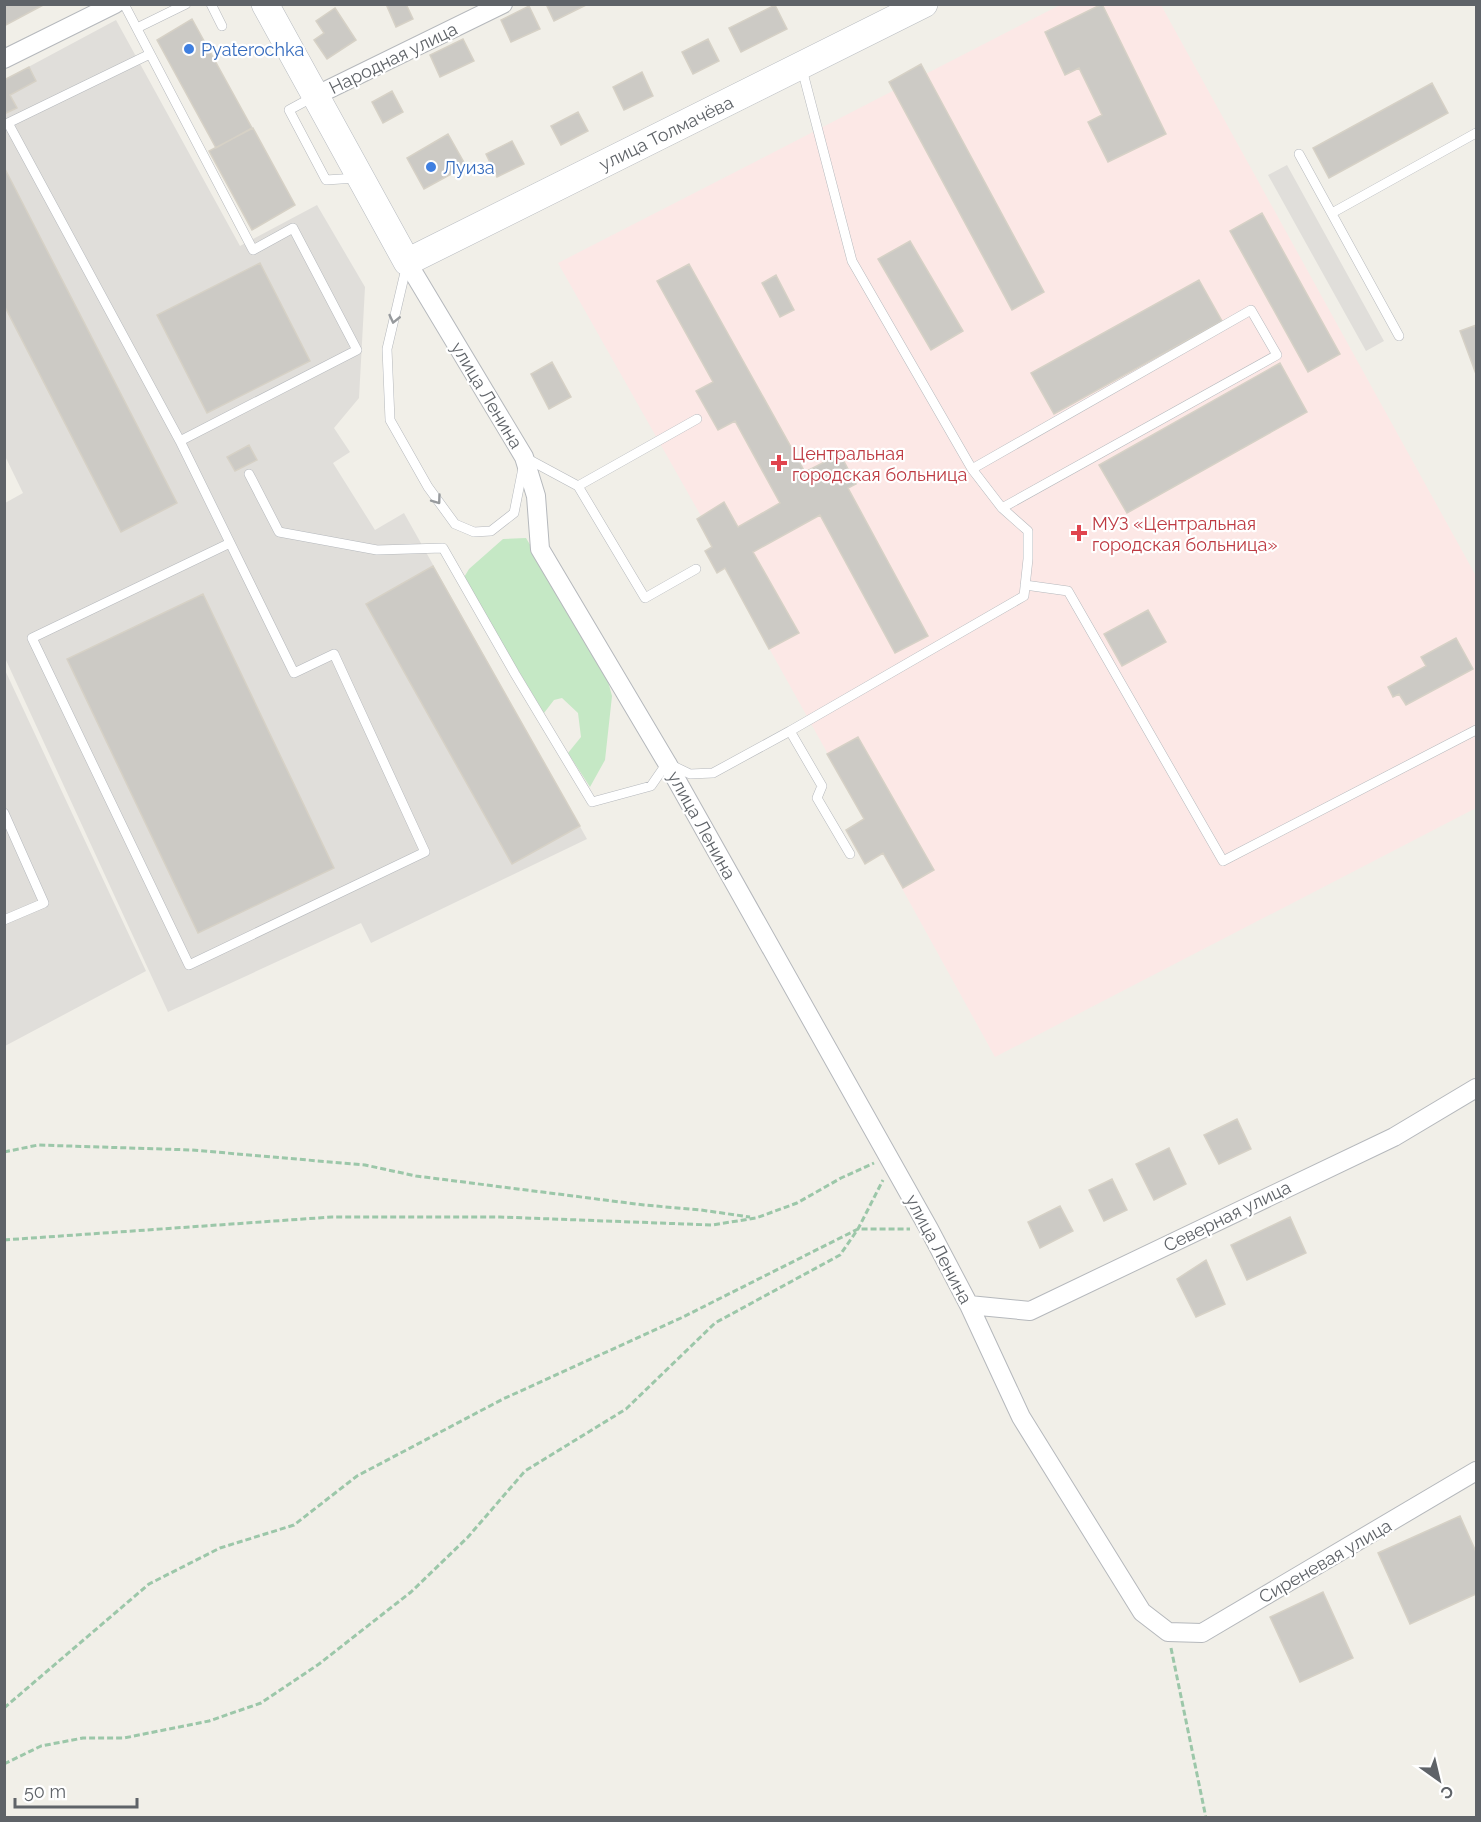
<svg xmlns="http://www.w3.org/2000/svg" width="1481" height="1822" font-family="Raleway,sans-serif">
  <rect width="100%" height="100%" fill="#f1efe8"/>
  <path fill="#e0deda" d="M116,20L240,246L317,205L365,287L359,398L334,428L350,452L333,463L375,530L404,513L587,839L371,943L361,923L168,1012L5,658V503L23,493L4,454V80Z
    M1287,165L1384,341L1366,351L1268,175Z
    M4,668L146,971L5,1046H4Z"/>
  <path fill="#fce8e6" d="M1060,5H1161L1476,576V808L995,1057L883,854L865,864L846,830L864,819L725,569L717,573L705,551L712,547L697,519L701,516L558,263Z"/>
  <path fill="#c5e8c5" d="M526,538L605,670L612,696L605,760L590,787L568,753L581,737L578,713L562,698L554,700L544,713L463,579L469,569L503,539Z"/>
  <path fill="#cccac5" stroke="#d6d1c6" stroke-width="1.5" d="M4,4H45L4,26Z
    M386,4H406L413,19L396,27Z
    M546,4H588L554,21Z
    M1102,4L1166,134L1108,162L1088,122L1102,115L1079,68L1065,75L1045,32Z
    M775,5L787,29L741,52L729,28Z
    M529,6L540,29L511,42L501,20Z
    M335,8L356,40L327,59L314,40L324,33L316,21Z
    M192,19L252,128L216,148L157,40Z
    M463,39L474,61L440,77L430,55Z
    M708,39L719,61L693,74L682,52Z
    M921,64L1044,292L1012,310L889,82Z
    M29,67L36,81L10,95L17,108L4,114V80Z
    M642,72L653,96L624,110L613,87Z
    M1432,83L1448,113L1329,178L1313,148Z
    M392,91L403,112L383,123L372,102Z
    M578,112L588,131L561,145L551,126Z
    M253,128L295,205L252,230L209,151Z
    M448,134L466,166L424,189L407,158Z
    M512,141L524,164L497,177L486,154Z
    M4,167L177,503L121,532L4,305Z
    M1262,213L1340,354L1308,372L1230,231Z
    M910,241L963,331L931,350L878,259Z
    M260,263L310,361L207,413L157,315Z
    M689,264L805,472L840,454L856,484L848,488L928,636L895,653L820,515L753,552L799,633L769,649L725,568L717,573L705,551L712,547L697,519L724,502L738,527L780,503L735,421L718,430L696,391L713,382L657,281Z
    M776,275L794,310L780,317L762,283Z
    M1199,280L1222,321L1054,414L1031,373Z
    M1476,325V374L1460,331Z
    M552,362L571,397L549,409L531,374Z
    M1280,363L1307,412L1127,513L1099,465Z
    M249,445L257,460L235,471L227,457Z
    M433,566L580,826L512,864L366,604Z
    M203,594L334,868L198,933L67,659Z
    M1148,610L1166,642L1122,666L1104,634Z
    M1456,638L1473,669L1406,705L1399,694L1393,697L1388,687L1426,666L1421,657Z
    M858,737L934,870L903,888L883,853L865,864L846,830L864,819L827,754Z
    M1237,1119L1251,1149L1219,1164L1204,1135Z
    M1169,1148L1186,1184L1154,1200L1136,1164Z
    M1112,1179L1127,1210L1104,1221L1089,1190Z
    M1060,1206L1073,1231L1040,1248L1028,1222Z
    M1290,1217L1306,1253L1247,1280L1231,1245Z
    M1206,1260L1225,1304L1196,1317L1177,1279Z
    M1460,1516L1476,1552V1594L1410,1624L1378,1553Z
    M1323,1592L1353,1658L1300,1682L1270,1617Z"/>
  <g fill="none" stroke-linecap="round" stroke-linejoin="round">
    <g stroke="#b5b8bc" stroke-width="10">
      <path id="lane" d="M124,4L253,250L293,228L357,350L180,441L8,123L150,54
        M211,4L222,26
        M137,28L186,4
        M802,69L852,261L972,469L1002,508L1277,355L1251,310L972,469
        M313,97L289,110L326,180L356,178
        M1299,154L1399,336
        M1332,213L1476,133
        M407,264L387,349L390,420L428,487L455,524L474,532L491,531L514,513L523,468
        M180,441L294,673L334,654L425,852L189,965L32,638L230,543
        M526,458L578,486L697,419
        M249,474L279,532L377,550L443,548L515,674L592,802L651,786L667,763L690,774L713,773L790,731L822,786L817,798L850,854
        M578,486L645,598L696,569
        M1025,585L1068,591L1223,861L1476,730
        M790,731L1024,596L1028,559V531L1002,508
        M4,813L44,903L4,920"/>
    </g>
    <g stroke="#b5b8bc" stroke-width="20">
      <path id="street" d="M4,59L115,4
        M315,96L503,4
        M407,262L524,457L536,496L540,549L667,763L929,1229L969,1305L1021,1417L1142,1612L1168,1632L1202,1633L1476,1471
        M969,1305L1030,1311L1394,1137L1476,1088"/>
    </g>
    <g stroke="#b6babf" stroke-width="28">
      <path id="secondary" d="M265,4L407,262L924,4"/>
    </g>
    <path stroke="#9cc7a9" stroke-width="3" stroke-dasharray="6 3" stroke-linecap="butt" d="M4,1152L38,1145L192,1150L365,1165L416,1176L644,1205L701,1210L750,1217
      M4,1240L332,1217H500L712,1225L756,1218L797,1203L841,1178L874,1163
      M1171,1648L1206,1818
      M4,1708L149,1584L220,1548L294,1525L357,1476L503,1399L681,1318L858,1229H910
      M4,1764L41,1746L83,1738H124L209,1721L261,1703L319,1664L411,1592L468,1537L525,1471L626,1409L715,1323L840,1255L858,1229L883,1180"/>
    <use href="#lane" stroke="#fff" stroke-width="9"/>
    <use href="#street" stroke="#fff" stroke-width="18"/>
    <use href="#secondary" stroke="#fff" stroke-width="27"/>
  </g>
  <defs><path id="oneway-chevron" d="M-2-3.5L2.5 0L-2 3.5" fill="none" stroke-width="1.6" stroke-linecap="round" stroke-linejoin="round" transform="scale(1.5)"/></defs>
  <g stroke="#979a9d">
    <use href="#oneway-chevron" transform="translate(394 319) rotate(103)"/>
    <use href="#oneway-chevron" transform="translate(437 500) rotate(54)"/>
  </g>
  <g fill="#3f7fe0" stroke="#fff" stroke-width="2">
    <circle cx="189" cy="49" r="6"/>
    <circle cx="431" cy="167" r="6"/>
  </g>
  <g fill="#e0444e" stroke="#fff" stroke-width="2">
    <path d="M776 454h6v6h6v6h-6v6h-6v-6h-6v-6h6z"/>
    <path d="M1076 524h6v6h6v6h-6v6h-6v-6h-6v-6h6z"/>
  </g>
  <g text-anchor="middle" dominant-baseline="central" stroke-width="4.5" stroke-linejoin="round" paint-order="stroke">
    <g font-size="18" fill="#366cbe" stroke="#fff" text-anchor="start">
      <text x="201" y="49">Pyaterochka</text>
      <text x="443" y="167">Луиза</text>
    </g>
    <g font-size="18" fill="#5f6368" stroke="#fff">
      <text transform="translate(393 58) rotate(-26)">Народная улица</text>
      <text transform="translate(666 133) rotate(-26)">улица Толмачёва</text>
      <text transform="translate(487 395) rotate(59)">улица Ленина</text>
      <text transform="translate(702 825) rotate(61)">улица Ленина</text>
      <text transform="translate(1227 1216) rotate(-26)">Северная улица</text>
      <text transform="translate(939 1249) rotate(62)">улица Ленина</text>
      <text transform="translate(1325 1561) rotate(-30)">Сиреневая улица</text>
    </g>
    <g font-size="18" fill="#be3a42" stroke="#fff" text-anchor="start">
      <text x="792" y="453">Центральная<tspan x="792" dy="21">городская больница</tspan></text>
      <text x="1092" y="523">МУЗ «Центральная<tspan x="1092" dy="21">городская больница»</tspan></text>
    </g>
  </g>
  <rect width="1481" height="1822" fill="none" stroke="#5f6368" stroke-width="12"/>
  <g transform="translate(1439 1780) rotate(146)" stroke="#ffffff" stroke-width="4.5" paint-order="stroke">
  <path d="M0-4.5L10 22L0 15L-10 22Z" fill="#5f6368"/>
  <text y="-9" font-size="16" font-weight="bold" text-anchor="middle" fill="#5f6368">С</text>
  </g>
  <path d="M15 1798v9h122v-9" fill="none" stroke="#5f6368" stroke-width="3"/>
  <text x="24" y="1798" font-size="18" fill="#5f6368" stroke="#ffffff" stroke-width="4.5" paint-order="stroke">50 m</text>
</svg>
